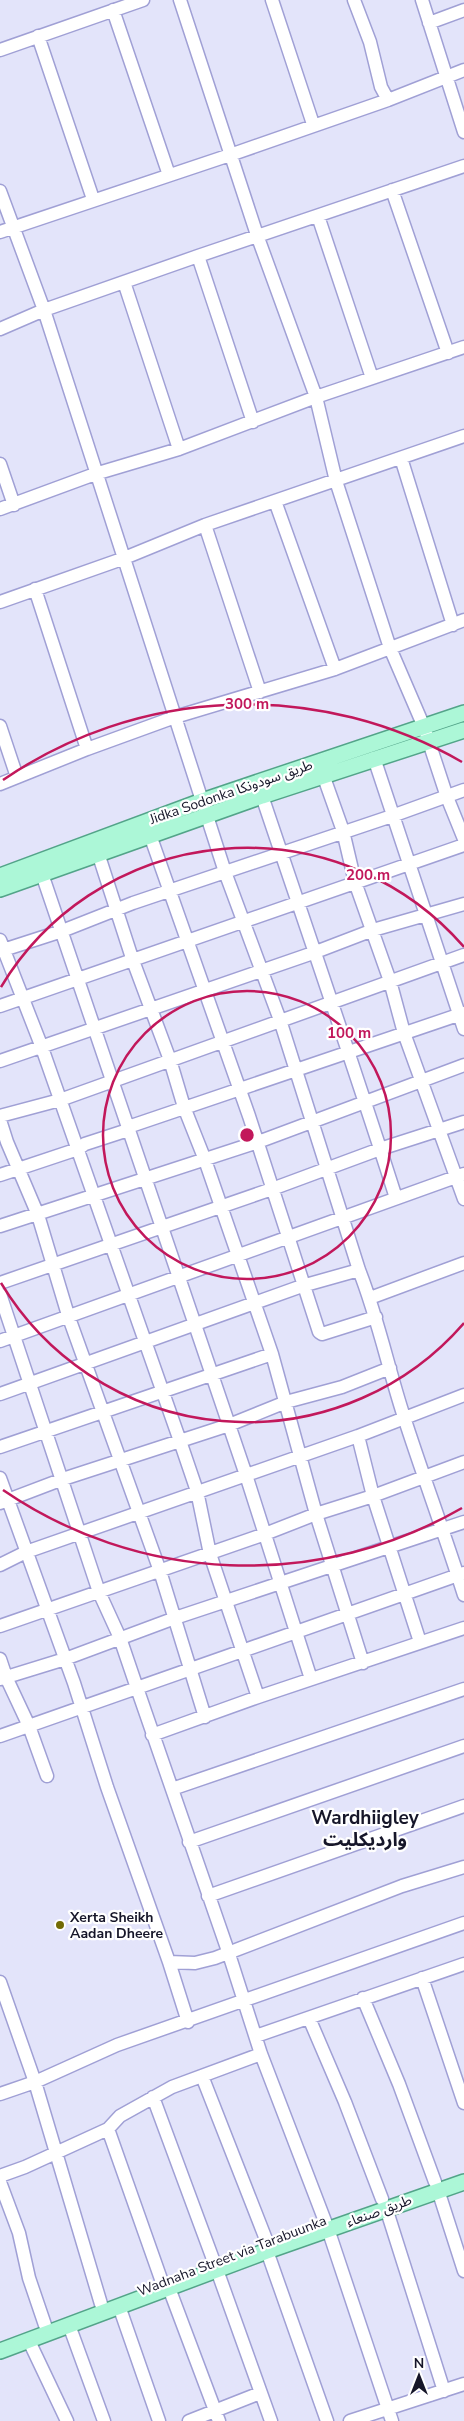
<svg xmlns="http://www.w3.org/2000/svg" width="464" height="2421" font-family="'Nunito Sans','Noto Sans Arabic',sans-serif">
  <rect width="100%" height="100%" fill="#e3e4fa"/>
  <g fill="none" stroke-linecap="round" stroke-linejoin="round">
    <g stroke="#a0a0d5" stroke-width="15">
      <path id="minor" d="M180,0L257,235L316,397L336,481L390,648L424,727L447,797L464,839
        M272,0L313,124
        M354,0L370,42L381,87L388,100
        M422,0L464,132
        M113,10L169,175
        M429,23L464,10
        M38,36L93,199
        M0,50L143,0
        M392,190L448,353
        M0,191L44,310L225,872L280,1020L359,1270C378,1318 388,1368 404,1417C423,1476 445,1535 464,1595
        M318,216L372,378
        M0,232L230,155L388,100L464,70
        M198,256L253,422
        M124,282L179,449
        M0,329L44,310L198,256L464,166
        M401,458L453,625
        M0,464L14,505
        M275,501L335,669
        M0,509L95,474L179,449L316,397L464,347
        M205,525L260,692
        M35,589L87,749
        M0,602L122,559L205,525L464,436
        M0,726L17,777
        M374,758L464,1029
        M321,769L343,831L355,882L390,981L404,1033L464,1199
        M0,784L87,749L175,717L335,669L464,620
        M262,796C307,930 353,1063 396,1198
        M150,835L249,1116L319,1332L322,1334L376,1317
        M98,853L132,958L170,1060L184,1107L205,1160L272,1354L316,1514L363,1663
        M42,874L246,1475L311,1679
        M0,940L41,1045L180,1441L197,1491L210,1554L258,1697
        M0,951L62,931L133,903L392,816L464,790
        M0,1006L464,845
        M0,1061L313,953L373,930L464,904
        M0,1116L60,1100L464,955
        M0,1120L7,1142L38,1215L68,1315L160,1571L205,1717
        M0,1175L78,1149L85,1144L125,1131L128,1127L464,1013
        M0,1226L258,1142L464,1065
        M0,1283L272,1189L380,1149L464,1122
        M0,1294L99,1592L120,1638L137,1688L228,1951L261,2054L328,2229L392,2421
        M370,1298L464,1263
        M0,1341L464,1174
        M0,1394L302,1286L359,1270
        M358,1436L373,1496L420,1642
        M0,1447L272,1354
        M0,1478L74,1683L107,1787L169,1962L188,2022
        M0,1503L63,1479L229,1425L286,1402L342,1387L390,1368
        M0,1565L26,1552L358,1436L464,1395
        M0,1626L265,1534L316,1514L373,1496L464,1462
        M0,1659L6,1677L29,1726L47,1776
        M0,1679L65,1659L175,1618L464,1522
        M152,1735L258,1697L464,1628
        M0,1736L464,1573
        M172,1789L464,1689
        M189,1842L464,1746
        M208,1896L464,1806
        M169,1962L195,1963L215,1958L402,1886L464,1867
        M422,1978L464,2103
        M0,1982L35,2082L101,2304
        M363,1998L399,2084L435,2182
        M309,2018L345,2102L382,2199
        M256,2036L464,1964
        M202,2076L267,2242
        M0,2094L35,2082L117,2045L464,1923
        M153,2097L214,2262
        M108,2129L162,2282
        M0,2176L25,2167L108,2129L120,2116L172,2087L261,2054
        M0,2182L19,2233L29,2278L45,2325
        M438,2190L464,2271
        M386,2208L444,2391
        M267,2251L327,2421
        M217,2270L271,2421
        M169,2288L219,2421
        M119,2306L159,2421
        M69,2325L104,2421
        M29,2341L67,2421
        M189,2421L260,2393
        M350,2421L464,2384"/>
    </g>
    <g stroke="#53a489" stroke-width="18">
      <path id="major" d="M0,876L202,801L464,713
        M0,889L262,796L464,730
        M0,2351L267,2251L464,2182"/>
    </g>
    <use href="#minor" stroke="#fff" stroke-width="12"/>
    <use href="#major" stroke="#acf7d7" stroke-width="15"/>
  </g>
  <g fill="none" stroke="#c2185b" stroke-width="2.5">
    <circle cx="247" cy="1135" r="144"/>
    <path d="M464 1323A287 287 0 0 1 1 1283M1 987A287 287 0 0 1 464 947"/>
    <path d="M462 1508A431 431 0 0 1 3 1490M3 780A431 431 0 0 1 462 762"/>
  </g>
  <circle fill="#736b05" stroke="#fff" stroke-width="2" cx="60" cy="1925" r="5"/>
  <g text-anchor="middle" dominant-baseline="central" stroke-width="4.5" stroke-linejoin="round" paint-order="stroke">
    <g font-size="14" fill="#161629" stroke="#fff">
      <text transform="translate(231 792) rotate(-19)">Jidka Sodonka طريق سودونكا</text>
      <text transform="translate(379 2211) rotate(-20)">طريق صنعاء</text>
      <text transform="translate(232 2256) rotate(-21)">Wadnaha Street via Tarabuunka</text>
    </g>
    <g font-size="14" font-weight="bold" fill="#161629" stroke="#fff" text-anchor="start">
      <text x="70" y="1917">Xerta Sheikh<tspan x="70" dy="16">Aadan Dheere</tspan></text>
    </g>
    <g font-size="19" font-weight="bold" fill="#161629" stroke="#fff">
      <text x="365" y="1818">Wardhiigley<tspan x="365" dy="22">وارديكليت</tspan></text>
    </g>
  </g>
  <circle cx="247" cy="1135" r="8" fill="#c2185b" stroke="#fff" stroke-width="2.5"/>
  <g font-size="15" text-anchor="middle" font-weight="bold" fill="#c2185b" stroke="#fff" stroke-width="4.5" stroke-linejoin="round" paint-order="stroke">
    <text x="247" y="709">300 m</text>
    <text x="368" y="880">200 m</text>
    <text x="349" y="1038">100 m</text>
  </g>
  <g transform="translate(419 2376)" stroke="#ffffff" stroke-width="4" paint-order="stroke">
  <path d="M0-4L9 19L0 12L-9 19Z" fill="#161629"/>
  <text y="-8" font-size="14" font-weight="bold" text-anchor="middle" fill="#161629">N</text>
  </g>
</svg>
